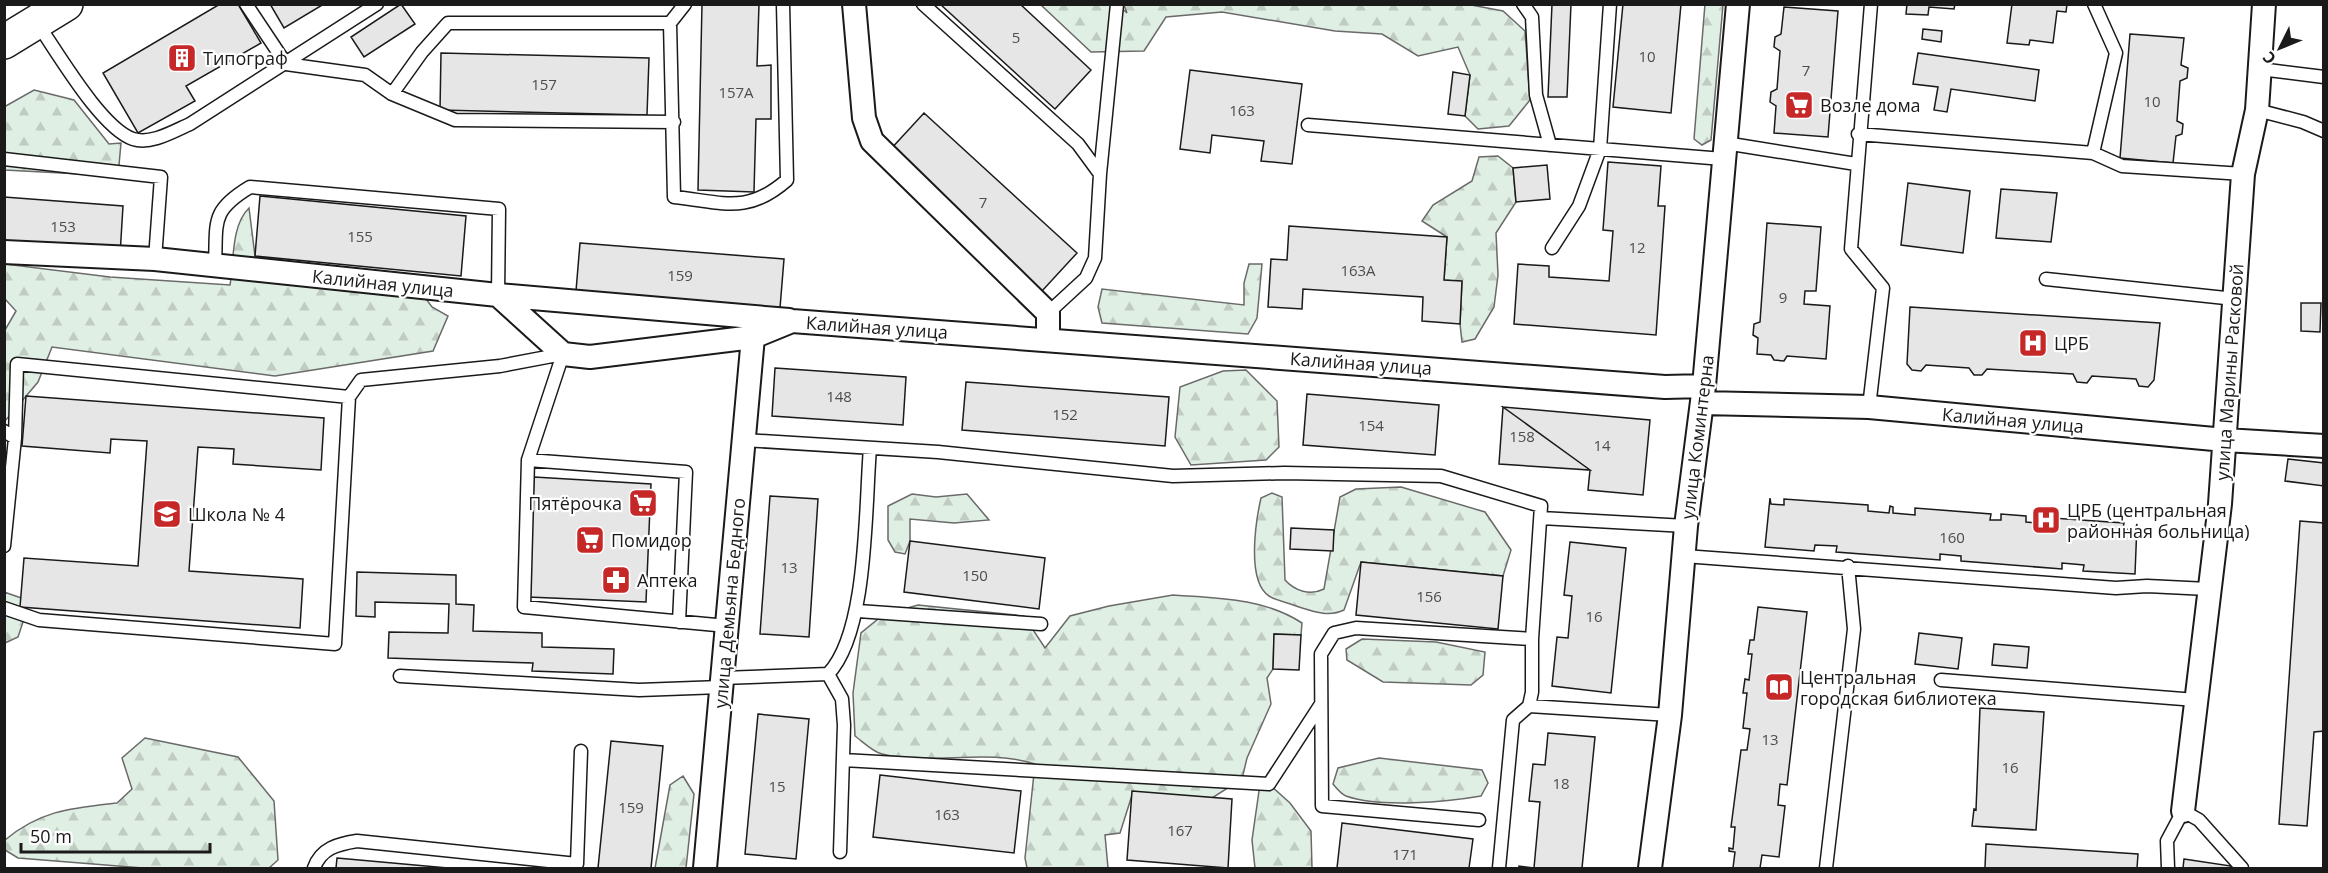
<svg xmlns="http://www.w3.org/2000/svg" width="2328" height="873" font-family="'Open Sans',sans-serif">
  <defs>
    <pattern id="forest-firs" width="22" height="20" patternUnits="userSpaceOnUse" patternTransform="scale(1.5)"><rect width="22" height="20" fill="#e0efe3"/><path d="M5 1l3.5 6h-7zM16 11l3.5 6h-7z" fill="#c0ccc2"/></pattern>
  </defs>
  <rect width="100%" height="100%" fill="#fff"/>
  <path fill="url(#forest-firs)" stroke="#6a6a6a" stroke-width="1.5" d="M1466,4L1503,11L1525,31L1530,100L1509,126L1478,129L1465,116L1470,75L1458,47L1418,56L1382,34L1335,31L1222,12L1166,17L1144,51L1091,52L1041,5H1118L1127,13L1124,5Z
    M1705,4L1723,5L1711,140L1702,145L1694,139Z
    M34,90L74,100L109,144L121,143L118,176L5,170L4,107Z
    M1498,156L1513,168L1516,202L1496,233L1498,275L1494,307L1475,339L1462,342L1460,324L1462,282L1444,280L1447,237L1422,221L1433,205L1472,181L1479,157Z
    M249,208L255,256L411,279L432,307L448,316L433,351L275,376L52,347L38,382L5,421V330L16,311L5,299V264L110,277L230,285C234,262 231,225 249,208Z
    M1249,264H1262L1257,318L1248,334L1102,323L1098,307L1102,289L1244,305V283Z
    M1246,370L1277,401L1279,447L1266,460L1191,465L1175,437L1180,387L1223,371Z
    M1401,487L1485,512L1511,550L1503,576L1361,562L1344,610C1329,617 1315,612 1299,607C1290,603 1277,601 1269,596C1246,581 1256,520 1261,498L1272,493L1282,497L1285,580C1295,591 1310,596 1324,589L1340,497L1356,489Z
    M912,494L936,497L967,494L989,520L954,523L910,519V541L905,554L895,552L888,540V506Z
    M4,592L30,601L18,637L5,643Z
    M1173,595C1217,598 1264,598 1302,623L1301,635L1274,634L1273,669L1267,678L1271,704L1247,758L1242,779L1212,798L1133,792L1120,833L1105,835L1108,868H1027L1025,858L1035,764C986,748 932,766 882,754C873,752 862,741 855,736L853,693L861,633L883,615L918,605L1024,616L1045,648L1070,616L1109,606Z
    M1362,639L1436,642L1485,652L1483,675L1471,685L1383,682L1347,660L1346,649Z
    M145,738L238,757L274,801L278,860L269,868H143L18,858L5,850V840C41,810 72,808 117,803L132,789L122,758Z
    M1379,758L1482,770L1488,783L1481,796C1447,802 1379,808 1346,796C1341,794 1337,789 1333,784L1338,768Z
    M683,776L694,794L686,868H655L670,785Z
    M1260,784H1269L1290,803L1311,831L1312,868H1255L1252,840Z"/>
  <path fill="#e6e6e6" stroke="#1a1a1a" stroke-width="1.5" d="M220,4H238L261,43L186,86L195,101L138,133L103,73Z
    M270,4H324L284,28Z
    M401,4L415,24L364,57L351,37Z
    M702,4H759L757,66L771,65V119H756L754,192L698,190Z
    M940,4H1020L1091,70L1055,109Z
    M1552,4H1571L1567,97H1548Z
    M1623,4H1681L1671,113L1613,107Z
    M1907,4H1955L1954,9L1929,7L1928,15L1906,14Z
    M2012,4H2067L2066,12L2057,11L2053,43L2030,40L2029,45L2007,43Z
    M1784,7L1838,11L1828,137L1774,133L1776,106L1770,102L1771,92L1777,89L1780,51L1774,47L1775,37L1781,34Z
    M1923,29L1942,31L1941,42L1922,39Z
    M2130,34L2184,38L2181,65L2188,68L2187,78L2180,81L2177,121L2183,124L2182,134L2176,136L2173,163L2120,158Z
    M441,53L649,58L647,115L440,110Z
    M1918,53L2039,70L2035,101L1951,89L1947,112L1934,110L1938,87L1913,84Z
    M1190,70L1302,84L1292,164L1261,161L1264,141L1212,135L1210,153L1180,149Z
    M1453,72L1470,75L1465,116L1448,114Z
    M924,113L1077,253L1042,291L889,151Z
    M1608,162L1661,166L1658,206H1665L1656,335L1514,324L1518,264L1549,266V277L1609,281L1613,231L1603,230Z
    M1547,165L1550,199L1516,202L1513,168Z
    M1908,183L1970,191L1963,253L1901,245Z
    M2001,189L2057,193L2051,242L1996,238Z
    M260,196L466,216L461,276L255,256Z
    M4,197L123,206L120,255L4,246Z
    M1767,223L1821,227L1816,291H1805L1804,304L1830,306L1826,359L1787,356L1784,361L1774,360L1771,355L1757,354L1758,338L1753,335L1754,324L1760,322Z
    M1289,226L1447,237L1444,280L1462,281L1460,324L1422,321L1423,297L1303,289L1302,309L1268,307L1271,259L1287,260Z
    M580,243L784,259L780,308L576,291Z
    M2301,303H2321L2320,332L2301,331Z
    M1910,307L2160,323L2154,380L2148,387L2139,386L2136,379L2092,376L2087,383L2077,382L2073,374L1987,369L1982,375H1974L1969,368L1926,365L1921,371L1912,370L1907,364Z
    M775,368L906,377L903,425L772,416Z
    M966,382L1169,397L1165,446L962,430Z
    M1307,394L1439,405L1435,455L1303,445Z
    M26,396L324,418L321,470L233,464L234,449L198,447L189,571L303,579L300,628L20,607L24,558L138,566L147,441L111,439L110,453L22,446Z
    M1503,407L1650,420L1643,495L1588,490L1590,470Z
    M1503,407L1590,470L1499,464Z
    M2288,459L2324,463V486L2285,481Z
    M534,477L651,484L646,602L528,597Z
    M770,496L818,499L809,637L760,634Z
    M1770,498L1771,504L1784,505V499L1868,505V511L1889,513L1890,506L1893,507V513L1915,515V508L1991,514L1990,520H2001V514L2026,516V522L2037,523L2038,517L2124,523L2123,529L2135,530L2137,524L2135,574L2083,571L2084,565L2062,563V569L1961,561V556L1940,554V560L1836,552L1837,546L1815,545L1814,551L1765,547Z
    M2300,521L2324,523V731L2314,732L2307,826L2279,824Z
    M1291,528L1334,530L1333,551L1290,549Z
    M910,541L1045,558L1039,609L904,592Z
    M1570,542L1626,548L1611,693L1552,686L1557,637L1568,638L1572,596L1564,595Z
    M1361,562L1503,576L1498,629L1356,615Z
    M357,572L456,575V604L474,605L473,631L542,633V647L614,649L613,674L532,671L533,663L388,658L389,632L448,633L449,604L375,602V617L356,616Z
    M1758,607L1807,612L1787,785L1780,784L1778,805L1785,806L1779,857L1762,855L1760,868H1733L1735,852L1729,851V848L1733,849L1735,827H1731L1741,750H1747L1750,729L1743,728L1747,693H1743L1745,679L1749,680L1752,654H1748L1750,640H1754Z
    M1919,633L1962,638L1958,669L1915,664Z
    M1274,634L1301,635L1299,670L1273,669Z
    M1994,644L2029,647L2027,668L1992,665Z
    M1980,708L2044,712L2036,830L1972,826L1974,809L1976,810Z
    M758,714L809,719L796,859L745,854Z
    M1548,733L1595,737L1582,868H1519V866L1534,868L1540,802L1529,801L1533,764L1545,765Z
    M611,741L663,746L651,868H598Z
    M880,775L1021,791L1014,853L873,837Z
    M1132,791L1232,799L1228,868L1127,860Z
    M1342,823L1473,839L1469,868H1337Z
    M1986,844L2138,854L2137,868H1985Z
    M337,858L448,868H336Z
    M2184,859L2231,866L2230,868H2183Z"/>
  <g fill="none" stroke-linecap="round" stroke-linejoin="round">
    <g stroke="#1a1a1a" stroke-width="15">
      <path id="lane" d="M246,4L286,64L365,75L392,94L455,120L674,122
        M685,4L670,23L674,197C723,202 747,215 787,180L783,4
        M923,4L1078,144L1100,174L1095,258L1086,278L1048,313
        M1523,4L1532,17L1536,95L1550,145
        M37,23C58,53 101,128 133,139C151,145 174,131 190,124L377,4
        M2260,69L2324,77
        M392,94L422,52L448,23H670
        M2257,110L2303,122L2324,131
        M1308,125L1723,159
        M1858,134L2093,153L2122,166L2243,174
        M1725,143L1856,164
        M2093,153L2116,53L2094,4
        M4,159L161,177L155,259
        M1100,174L1117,4
        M1552,248L1579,206L1600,149L1610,4
        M215,265C217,222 210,211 250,187L499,209L498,295
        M2046,279L2235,299
        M1869,407L1883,288L1851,249L1871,4
        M4,431L15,438L4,546
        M15,438L17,364L349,397
        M744,440L938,452L1173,476L1284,473L1441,476L1541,506L1532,639V692L1529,706L1513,720L1499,868
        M528,460L686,472L679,622
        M1541,518L1686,526
        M1684,556L2116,588L2147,586L2208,589
        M4,608L39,620L335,644L349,397L361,380L500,366L563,354L528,460L524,607L727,626
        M858,611L1041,624
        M828,674L842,699L844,725L840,852
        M400,676L639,690L721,687
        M722,678L828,674C868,633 865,507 870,448
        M1941,680L2196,700
        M1529,706L1670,715
        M843,760L1269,784L1321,704
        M1479,820L1322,806L1321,654L1334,633L1356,628L1532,639
        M314,868C321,848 338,844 357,841L577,864L581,751
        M1826,868L1854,629L1848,566
        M2168,868L2167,841L2183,811L2199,820L2242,868"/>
    </g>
    <g stroke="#1a1a1a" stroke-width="26">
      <path id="street" d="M854,4L864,118L872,141L1048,313V339
        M4,252L155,259L498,295L563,354L590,357L753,337L792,321L1665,387L1704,386
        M498,295L789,320
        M1702,403L1869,407L2225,440L2324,446
        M2183,811L2220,504L2243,174L2257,110L2264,4
        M705,868L753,337
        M1650,868L1670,715L1686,526L1704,386L1738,4"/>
    </g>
    <g stroke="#1a1a1a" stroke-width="36">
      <path id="highway" d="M4,42L66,4"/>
    </g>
    <use href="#lane" stroke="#fff" stroke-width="12"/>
    <use href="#street" stroke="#fff" stroke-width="22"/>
    <use href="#highway" stroke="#fff" stroke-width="33"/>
  </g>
  <defs>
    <g id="building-square" transform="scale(1.5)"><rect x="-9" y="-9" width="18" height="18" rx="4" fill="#c62828" stroke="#fff"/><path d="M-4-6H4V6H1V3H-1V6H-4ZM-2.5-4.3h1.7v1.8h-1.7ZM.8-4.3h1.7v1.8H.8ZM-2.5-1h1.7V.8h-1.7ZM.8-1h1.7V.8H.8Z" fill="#fff"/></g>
    <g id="supermarket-square" transform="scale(1.5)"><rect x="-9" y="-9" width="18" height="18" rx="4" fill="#c62828" stroke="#fff"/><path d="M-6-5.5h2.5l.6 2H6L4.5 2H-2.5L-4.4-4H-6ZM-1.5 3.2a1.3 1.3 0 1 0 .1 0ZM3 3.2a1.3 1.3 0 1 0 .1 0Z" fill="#fff"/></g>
    <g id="hospital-square" transform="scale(1.5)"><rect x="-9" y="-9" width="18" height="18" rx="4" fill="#c62828" stroke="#fff"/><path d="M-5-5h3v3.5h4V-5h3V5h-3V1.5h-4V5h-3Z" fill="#fff"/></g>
    <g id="school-square" transform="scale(1.5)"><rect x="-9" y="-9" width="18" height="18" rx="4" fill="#c62828" stroke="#fff"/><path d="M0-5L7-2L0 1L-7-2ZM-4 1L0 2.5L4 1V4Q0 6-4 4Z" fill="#fff"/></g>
    <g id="pharmacy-square" transform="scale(1.5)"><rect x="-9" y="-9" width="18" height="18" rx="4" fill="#c62828" stroke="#fff"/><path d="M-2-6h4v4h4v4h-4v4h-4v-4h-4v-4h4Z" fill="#fff"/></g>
    <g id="library-square" transform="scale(1.5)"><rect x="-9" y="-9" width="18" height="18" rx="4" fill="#c62828" stroke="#fff"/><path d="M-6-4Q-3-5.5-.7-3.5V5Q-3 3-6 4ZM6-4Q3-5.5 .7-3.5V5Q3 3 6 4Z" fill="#fff"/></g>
  </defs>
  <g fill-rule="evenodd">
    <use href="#building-square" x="182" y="58"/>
    <use href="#supermarket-square" x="1799" y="105"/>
    <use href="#hospital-square" x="2033" y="343"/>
    <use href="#supermarket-square" x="643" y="503"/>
    <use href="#school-square" x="167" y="514"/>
    <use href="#hospital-square" x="2046" y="520"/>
    <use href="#supermarket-square" x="590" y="540"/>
    <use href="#pharmacy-square" x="616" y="580"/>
    <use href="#library-square" x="1779" y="687"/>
  </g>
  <g text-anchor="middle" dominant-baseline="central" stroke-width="4.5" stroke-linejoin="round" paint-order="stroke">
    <g font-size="15" fill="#4d4d4d">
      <text x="1016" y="37">5</text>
      <text x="1647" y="56">10</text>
      <text x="1806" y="70">7</text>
      <text x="544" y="84">157</text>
      <text x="736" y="92">157А</text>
      <text x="2152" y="101">10</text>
      <text x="1242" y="110">163</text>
      <text x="983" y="202">7</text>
      <text x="63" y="226">153</text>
      <text x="360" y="236">155</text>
      <text x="1637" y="247">12</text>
      <text x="1358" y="270">163А</text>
      <text x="680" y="275">159</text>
      <text x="1783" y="297">9</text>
      <text x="839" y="396">148</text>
      <text x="1065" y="414">152</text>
      <text x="1371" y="425">154</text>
      <text x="1522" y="436">158</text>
      <text x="1602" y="445">14</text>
      <text x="1952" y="537">160</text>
      <text x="789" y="567">13</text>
      <text x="975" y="575">150</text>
      <text x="1429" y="596">156</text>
      <text x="1594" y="616">16</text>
      <text x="1770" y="739">13</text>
      <text x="2010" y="767">16</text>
      <text x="1561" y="783">18</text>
      <text x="777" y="786">15</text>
      <text x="631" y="807">159</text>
      <text x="947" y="814">163</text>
      <text x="1180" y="830">167</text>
      <text x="1405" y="854">171</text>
    </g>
    <g font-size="18" fill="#1a1a1a" stroke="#fff" text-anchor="start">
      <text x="203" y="58">Типограф</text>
      <text x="1820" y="105">Возле дома</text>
      <text x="2054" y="343">ЦРБ</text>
      <text x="622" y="503" text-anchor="end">Пятёрочка</text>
      <text x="2067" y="510">ЦРБ (центральная<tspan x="2067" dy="21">районная больница)</tspan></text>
      <text x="188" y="514">Школа № 4</text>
      <text x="611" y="540">Помидор</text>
      <text x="637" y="580">Аптека</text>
      <text x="1800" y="677">Центральная<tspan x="1800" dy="21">городская библиотека</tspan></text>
    </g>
    <g font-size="18" fill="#1a1a1a" stroke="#fff">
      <text transform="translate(383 283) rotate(6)">Калийная улица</text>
      <text transform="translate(877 327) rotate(4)">Калийная улица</text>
      <text transform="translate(1361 363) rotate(4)">Калийная улица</text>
      <text transform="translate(2229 372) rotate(-86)">улица Марины Расковой</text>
      <text transform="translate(2013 420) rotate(5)">Калийная улица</text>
      <text transform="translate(1697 437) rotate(-83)">улица Коминтерна</text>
      <text transform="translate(729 603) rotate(-85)">улица Демьяна Бедного</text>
    </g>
  </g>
  <rect width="2328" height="873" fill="none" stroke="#1a1a1a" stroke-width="12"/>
  <g transform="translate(2280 48) rotate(227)" stroke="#ffffff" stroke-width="4.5" paint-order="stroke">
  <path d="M0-4.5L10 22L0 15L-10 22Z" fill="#1a1a1a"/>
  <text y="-9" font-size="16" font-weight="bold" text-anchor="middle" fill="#1a1a1a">С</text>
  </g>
  <path d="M21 843v9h189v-9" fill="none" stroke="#1a1a1a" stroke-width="3"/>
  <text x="30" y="843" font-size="18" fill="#1a1a1a" stroke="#ffffff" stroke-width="4.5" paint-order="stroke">50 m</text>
</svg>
